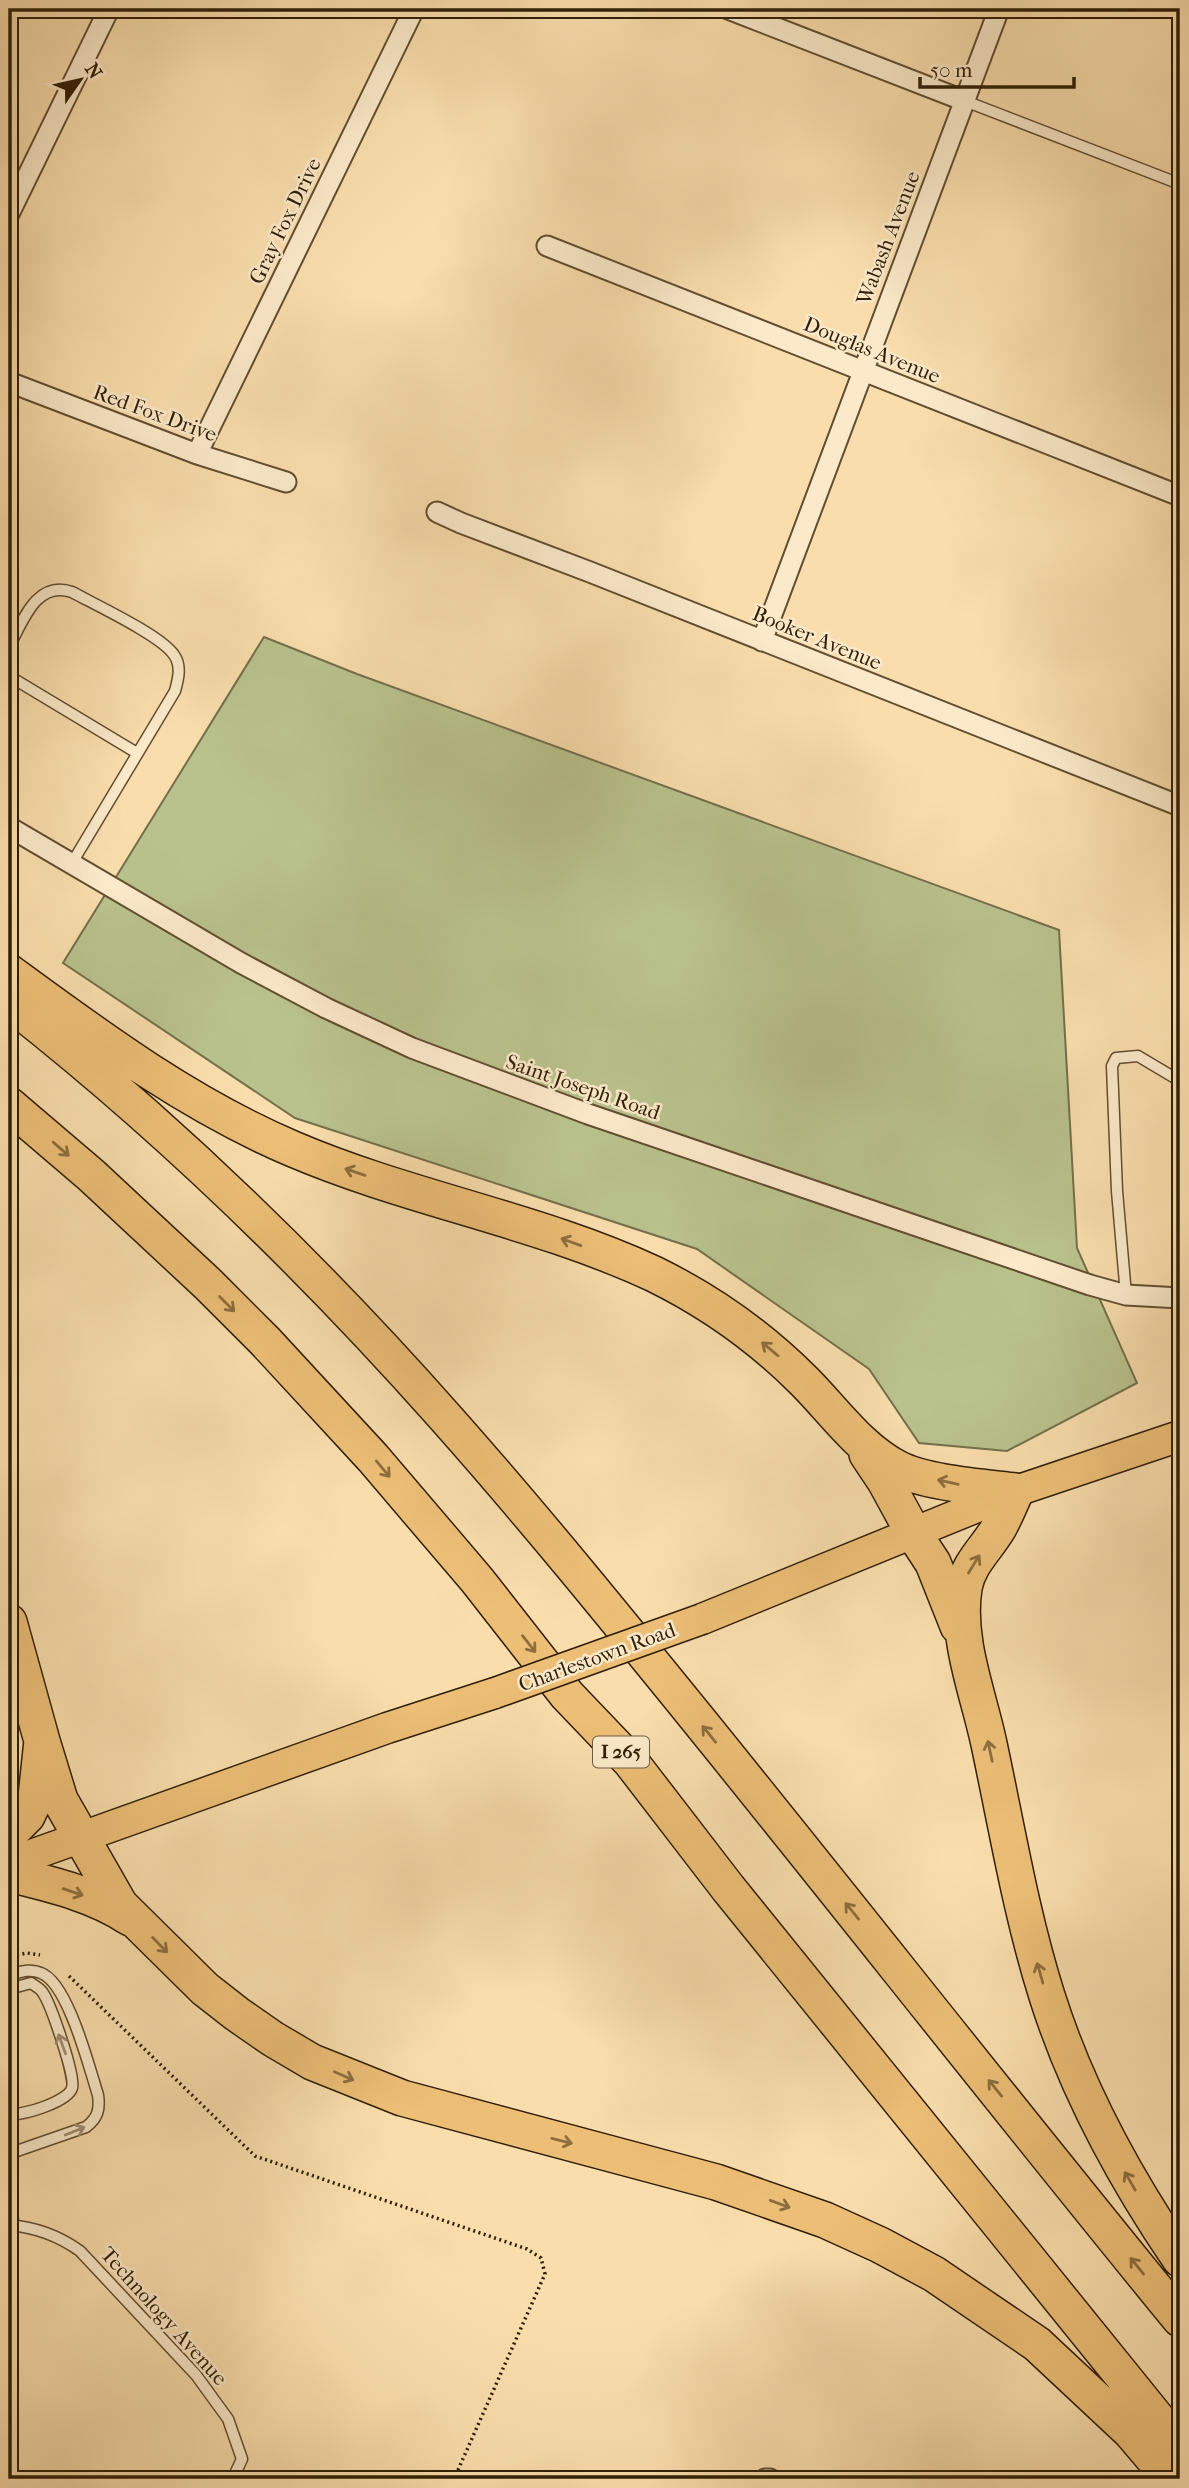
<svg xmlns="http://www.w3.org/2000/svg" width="1189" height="2488" font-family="'IM FELL French Canon',serif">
  <rect width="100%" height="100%" fill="#f9ddac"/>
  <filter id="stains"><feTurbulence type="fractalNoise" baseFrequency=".00286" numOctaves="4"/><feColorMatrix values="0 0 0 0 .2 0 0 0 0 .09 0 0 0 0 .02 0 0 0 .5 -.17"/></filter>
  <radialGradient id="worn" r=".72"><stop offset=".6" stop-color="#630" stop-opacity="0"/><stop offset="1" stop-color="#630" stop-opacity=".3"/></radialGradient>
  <path fill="#b9c28d" stroke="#74704a" stroke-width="2" d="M264,637L357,674L1059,930L1077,1248L1137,1383L1007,1451L919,1443L869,1369L697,1249L295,1118L63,963Z"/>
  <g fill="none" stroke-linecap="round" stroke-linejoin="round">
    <g stroke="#624e30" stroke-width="13">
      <path id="service" d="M965,101L1180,184
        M9,647C23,621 36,580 72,592C94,604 162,636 174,655C182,666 178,680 175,691L72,863
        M9,676L137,753
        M1126,1295L1117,1191L1112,1066L1116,1058L1138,1056L1180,1081
        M9,1975C20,1972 30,1968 41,1973C68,1983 89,2067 98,2095C100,2109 98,2118 86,2127L11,2153
        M9,1989L31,1983C35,1986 41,1989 43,1993C51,2005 76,2077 72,2088C68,2102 22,2116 9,2114
        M9,2152L13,2225
        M9,2225C34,2227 59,2236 80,2251L196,2375L228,2419L242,2459L234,2476"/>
    </g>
    <g stroke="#624e30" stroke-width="23">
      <path id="minor" d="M728,9L965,101
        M9,214L109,9
        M547,246L1180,496
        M9,382L197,454L286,482
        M197,454L414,9
        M437,512L461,523L590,572L1180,806
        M762,641L999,9
        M9,827L241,963L326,1008L412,1048L588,1114L1090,1285L1126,1295L1180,1298
        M765,2479H770"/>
    </g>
    <g stroke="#301f06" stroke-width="33">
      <path id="primary" d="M702,1619L1016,1491L1180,1436
        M9,1863L387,1728L495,1693"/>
    </g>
    <g stroke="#301f06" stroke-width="38">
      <path id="motorway" d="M9,972C99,1038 189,1105 293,1149C410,1199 538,1220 654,1274C709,1301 761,1338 804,1381C834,1411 859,1448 897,1468C925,1483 983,1487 1016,1491C1010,1504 1005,1517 998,1529C986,1549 968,1564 964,1588C956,1641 978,1692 989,1744C1007,1828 1021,1914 1047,1996C1077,2091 1124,2177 1180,2259
        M9,1002C166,1125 313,1268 445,1417C532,1515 614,1616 696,1717C858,1917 1017,2120 1180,2319
        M9,1105L91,1175L208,1284L265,1341L373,1458L477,1580L567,1695L631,1762L728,1888L1180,2447
        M867,1454L885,1481L914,1534L933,1563L958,1626
        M9,1622L42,1741L36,1797L27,1816L9,1834
        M42,1741L60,1800L120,1905L205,1989L237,2014L273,2039L312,2062L402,2098L716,2182L825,2220L880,2245L934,2274L1037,2344L1130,2431L1171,2479
        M9,1874C50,1884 94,1894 130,1918"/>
    </g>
    <path stroke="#301f06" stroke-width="3.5" stroke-dasharray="2 3.5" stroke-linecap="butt" d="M17,1955L27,1953L40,1955
      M69,1976L255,2156L527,2249L541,2258L545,2274L454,2479"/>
    <use href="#service" stroke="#fbe9c9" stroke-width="10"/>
    <use href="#minor" stroke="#fbe9c9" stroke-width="19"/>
    <use href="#primary" stroke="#ecbe76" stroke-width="30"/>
    <use href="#motorway" stroke="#ecbe76" stroke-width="35"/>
    <g stroke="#301f06" stroke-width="33" stroke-linecap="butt">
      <path id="primary-bridge" d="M495,1693L702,1619"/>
    </g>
    <use href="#primary-bridge" stroke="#ecbe76" stroke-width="30"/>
  </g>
  <defs><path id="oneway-shaft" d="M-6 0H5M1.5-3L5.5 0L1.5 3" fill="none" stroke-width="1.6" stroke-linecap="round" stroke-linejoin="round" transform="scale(1.75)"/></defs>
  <g stroke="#8e6e3e">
    <use href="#oneway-shaft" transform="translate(61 1149) rotate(41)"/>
    <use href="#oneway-shaft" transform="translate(355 1172) rotate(-161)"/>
    <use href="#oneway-shaft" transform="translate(571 1242) rotate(-160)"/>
    <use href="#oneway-shaft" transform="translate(227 1304) rotate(45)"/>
    <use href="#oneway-shaft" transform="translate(770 1349) rotate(-140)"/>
    <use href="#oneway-shaft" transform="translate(383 1469) rotate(50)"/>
    <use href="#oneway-shaft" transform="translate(948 1482) rotate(-167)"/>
    <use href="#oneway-shaft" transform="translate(974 1564) rotate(-58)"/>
    <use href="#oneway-shaft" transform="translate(529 1644) rotate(52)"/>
    <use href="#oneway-shaft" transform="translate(709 1734) rotate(-129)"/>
    <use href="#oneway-shaft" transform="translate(990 1751) rotate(-102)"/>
    <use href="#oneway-shaft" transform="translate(73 1892) rotate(19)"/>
    <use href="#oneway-shaft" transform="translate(852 1911) rotate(-129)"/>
    <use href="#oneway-shaft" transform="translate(160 1945) rotate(45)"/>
    <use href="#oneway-shaft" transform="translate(1040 1973) rotate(-106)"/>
    <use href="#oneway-shaft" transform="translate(344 2076) rotate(24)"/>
    <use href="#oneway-shaft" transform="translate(995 2088) rotate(-129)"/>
    <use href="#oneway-shaft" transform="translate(562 2141) rotate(14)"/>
    <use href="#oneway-shaft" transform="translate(1130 2181) rotate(-120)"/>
    <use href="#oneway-shaft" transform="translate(780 2204) rotate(20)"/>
    <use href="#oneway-shaft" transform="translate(1137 2266) rotate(-129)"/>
  </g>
  <g stroke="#a08e71">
    <use href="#oneway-shaft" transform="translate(62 2044) rotate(-110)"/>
    <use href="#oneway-shaft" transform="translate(75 2131) rotate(-22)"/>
  </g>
  <g text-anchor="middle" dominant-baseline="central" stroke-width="5" stroke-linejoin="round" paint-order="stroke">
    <rect fill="#fbe9c9" stroke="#6d5c40" stroke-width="2" x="593" y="1736.5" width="56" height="31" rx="5"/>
    <g font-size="19" font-weight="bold" fill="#301f06">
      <text x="621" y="1752">I 265</text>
    </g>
    <g font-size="21" fill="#301f06" stroke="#fbe9c9">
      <text transform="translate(285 221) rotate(-64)">Gray Fox Drive</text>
      <text transform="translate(888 238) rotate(-69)">Wabash Avenue</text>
      <text transform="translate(872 350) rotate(22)">Douglas Avenue</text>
      <text transform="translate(155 413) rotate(20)">Red Fox Drive</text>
      <text transform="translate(817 638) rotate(22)">Booker Avenue</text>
      <text transform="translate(583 1087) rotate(19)">Saint Joseph Road</text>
      <text transform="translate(597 1657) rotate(-20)">Charlestown Road</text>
      <text transform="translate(164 2316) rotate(48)">Technology Avenue</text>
    </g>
  </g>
  <rect width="1189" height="2488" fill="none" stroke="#f9ddac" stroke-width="35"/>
  <rect x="10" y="10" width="1168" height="2467" fill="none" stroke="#301f06" stroke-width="3.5"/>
  <rect x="18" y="18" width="1154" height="2453" fill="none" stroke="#301f06" stroke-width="2"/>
  <g transform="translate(80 80) rotate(56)" stroke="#fbe9c9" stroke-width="5" paint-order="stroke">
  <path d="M0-5L12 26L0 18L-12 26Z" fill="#301f06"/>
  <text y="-10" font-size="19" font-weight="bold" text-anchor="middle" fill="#301f06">N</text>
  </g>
  <path d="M920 77v10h154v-10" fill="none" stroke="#301f06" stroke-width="3.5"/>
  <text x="930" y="77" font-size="21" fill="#301f06" stroke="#fbe9c9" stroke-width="5" paint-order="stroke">50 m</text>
  <rect width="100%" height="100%" filter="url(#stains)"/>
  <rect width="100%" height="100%" fill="url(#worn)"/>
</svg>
